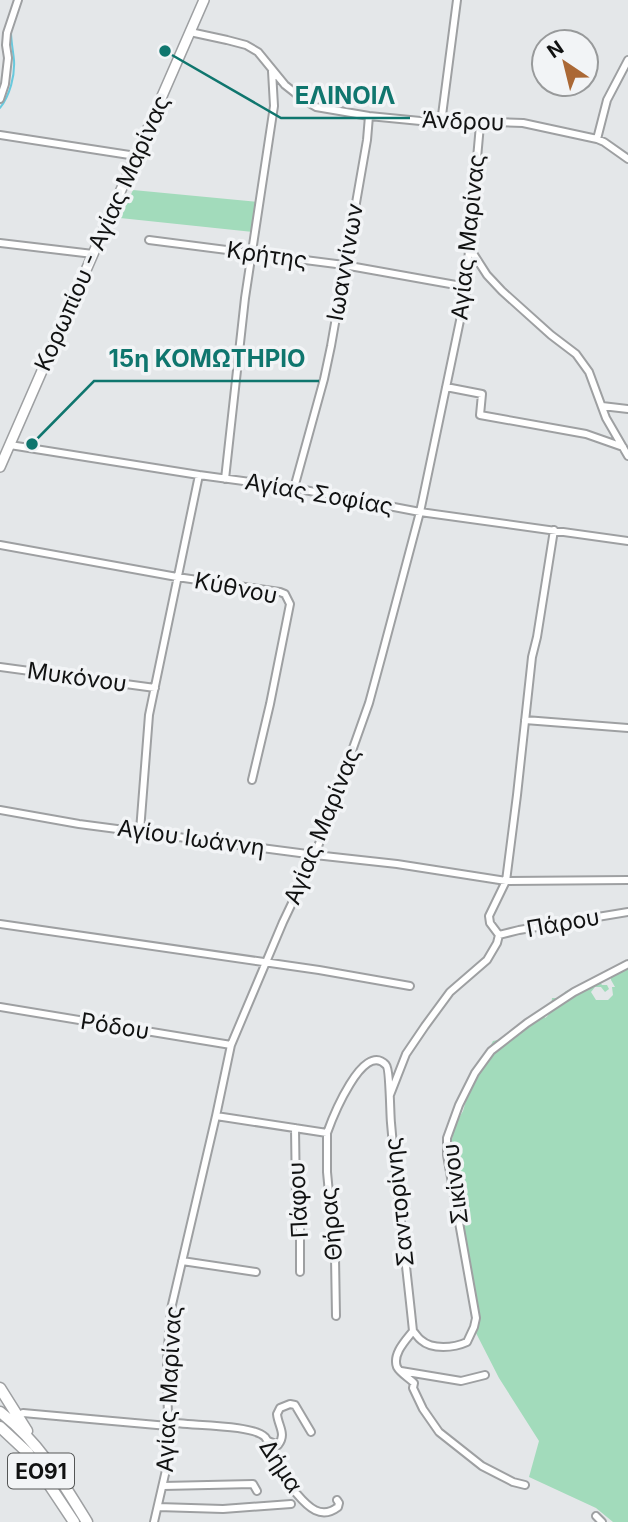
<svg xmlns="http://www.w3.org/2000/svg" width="628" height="1522" font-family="Inter,sans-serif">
  <rect width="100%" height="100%" fill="#e4e7e9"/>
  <path fill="#a2dbbb" d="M133,190L258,202L253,232L120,218Z
    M628,966V1522H613L596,1508L529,1477L539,1441L499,1378L476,1333L478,1319L476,1299L454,1184L451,1143L456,1123L463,1111L471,1083L493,1041L502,1039L508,1033L512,1038L517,1036L515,1033L527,1026H531L530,1023L544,1015L545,1018C552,1014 551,1005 552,998H559L566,991L575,988L580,990L600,982L602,985H607L609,989L605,992L601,987H595L591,992L596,1000H608L613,995L612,987H615L611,980L610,970L617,967L621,972L624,967Z"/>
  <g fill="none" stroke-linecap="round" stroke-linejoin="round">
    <path stroke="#69c9dd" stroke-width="2" d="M0,108C10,95 15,76 14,60C13,50 11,41 11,31"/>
    <g stroke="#9ea0a2" stroke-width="10">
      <path id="street" d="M190,32L227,40L246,45L258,52L285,85L304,100L316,107L369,116L441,123L480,125L494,122L523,123L597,139L604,142L628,159
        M0,99L5,84L8,58L6,45L7,33L18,0
        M441,123L457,0
        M0,135L136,156
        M597,139L607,100L628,60
        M149,240L344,265L467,287
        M0,243L93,254
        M469,247L487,275L502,291L551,335L576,354L589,372L606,418L628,456
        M446,387L482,394L480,415L586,434L623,447
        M602,406L628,409
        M10,445L199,475L294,488L420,512L628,541
        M225,479L245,298L274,106L272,71
        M294,488L324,379L331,346L367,140L369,116
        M0,545L177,577L280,592L285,594L290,604L270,704L252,780
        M0,667L155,688
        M525,720L628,728
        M0,810L79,824L315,855L397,864L506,881L628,880
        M140,831L149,715L199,475
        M0,924L319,970L410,986
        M499,935L519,930L628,912
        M0,1007L231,1045
        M390,1095L406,1054L425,1026L450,992L487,960L497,943L499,935L490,923L489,916L506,881L517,795L532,657L537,637L554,530
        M216,1116L327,1133C332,1119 363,1040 386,1065C390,1069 390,1114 391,1123C397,1193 406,1262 413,1331C406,1340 392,1354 397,1367C400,1373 409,1378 414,1383L413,1388L423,1409L439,1432L482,1466L513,1482L525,1485
        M295,1128L296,1198L300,1229V1272
        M327,1133V1172L335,1257L336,1316
        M182,1261L256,1272
        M413,1331C416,1334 418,1338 421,1340C432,1350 454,1348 467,1342L474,1327L476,1318L447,1155V1138L459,1105L475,1073L491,1051L527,1023L574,992L628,964
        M401,1371L461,1381L485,1375
        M17,1416L23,1413L168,1426
        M168,1422C189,1426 252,1424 265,1437C274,1448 275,1466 283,1478C286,1484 292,1489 297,1494C308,1507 321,1520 338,1507L339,1503L337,1500
        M268,1441L278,1445C287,1434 278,1426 277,1414L280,1408L290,1404L295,1405L311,1432
        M163,1486L253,1484L257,1491
        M158,1507L223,1509L291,1504
        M596,1516L602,1522
        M154,1522L166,1470L168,1422L167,1360L171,1309L216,1116L231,1045L283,922L315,855L369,703L382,655L420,512L467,287L469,247L480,125"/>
    </g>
    <g stroke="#9ea0a2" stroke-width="12">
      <path id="secondary" d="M0,467L204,0"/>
    </g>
    <g stroke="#9ea0a2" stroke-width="13">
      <path id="primary" d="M0,1388L27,1431
        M0,1412C39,1442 62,1481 87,1522
        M0,1427L28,1453L74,1522"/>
    </g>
    <use href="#street" stroke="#fff" stroke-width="6"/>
    <use href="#secondary" stroke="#fff" stroke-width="9"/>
    <use href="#primary" stroke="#fff" stroke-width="10"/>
  </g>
  <g text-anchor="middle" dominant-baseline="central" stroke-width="7" stroke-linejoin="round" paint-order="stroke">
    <rect fill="#f2f4f6" stroke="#545656" stroke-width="2" x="8" y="1453.5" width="66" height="35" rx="5"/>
    <g font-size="21" font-weight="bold" fill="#111212">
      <text x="41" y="1471">ΕΟ91</text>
    </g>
    <g font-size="23" fill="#111212" stroke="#f2f4f6">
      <text transform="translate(463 121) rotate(2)">Άνδρου</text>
      <text transform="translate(102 233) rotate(-66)">Κορωπίου - Αγίας Μαρίνας</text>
      <text transform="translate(468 237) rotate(-84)">Αγίας Μαρίνας</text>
      <text transform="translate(267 255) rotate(8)">Κρήτης</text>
      <text transform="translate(345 262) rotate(-80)">Ιωαννίνων</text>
      <text transform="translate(319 494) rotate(10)">Αγίας Σοφίας</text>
      <text transform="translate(236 588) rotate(11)">Κύθνου</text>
      <text transform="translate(77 677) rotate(8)">Μυκόνου</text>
      <text transform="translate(322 826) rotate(-68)">Αγίας Μαρίνας</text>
      <text transform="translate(191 838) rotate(8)">Αγίου Ιωάννη</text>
      <text transform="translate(563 923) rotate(-10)">Πάρου</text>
      <text transform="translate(115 1026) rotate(9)">Ρόδου</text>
      <text transform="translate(455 1184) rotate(-97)">Σικίνου</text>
      <text transform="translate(298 1200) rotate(-93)">Πάφου</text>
      <text transform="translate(399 1202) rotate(-96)">Σαντορίνης</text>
      <text transform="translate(331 1224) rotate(-95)">Θήρας</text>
      <text transform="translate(169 1389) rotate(-87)">Αγίας Μαρίνας</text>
      <text transform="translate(281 1466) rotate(57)">Δήμα</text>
    </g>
  </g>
  <path fill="none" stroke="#0f766e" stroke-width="2.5" d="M165 51L281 118H410M32 444L94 381H319"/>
  <g fill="#0f766e" stroke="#f2f4f6" stroke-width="2.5">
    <circle cx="165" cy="51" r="7"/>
    <circle cx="32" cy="444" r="7"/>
  </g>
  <g font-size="24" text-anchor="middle" font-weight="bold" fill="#0f766e" stroke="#f2f4f6" stroke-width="7" stroke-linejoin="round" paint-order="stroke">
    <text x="345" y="104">ΕΛΙΝΟΙΛ</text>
    <text x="207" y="367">15η ΚΟΜΩΤΗΡΙΟ</text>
  </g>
  <g transform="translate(565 63) rotate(325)"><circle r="33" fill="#f2f4f6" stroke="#989a9b" stroke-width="2"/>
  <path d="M0-5L12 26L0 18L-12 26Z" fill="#ab6835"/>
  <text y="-10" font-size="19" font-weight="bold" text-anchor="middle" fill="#111212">N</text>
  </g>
</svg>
